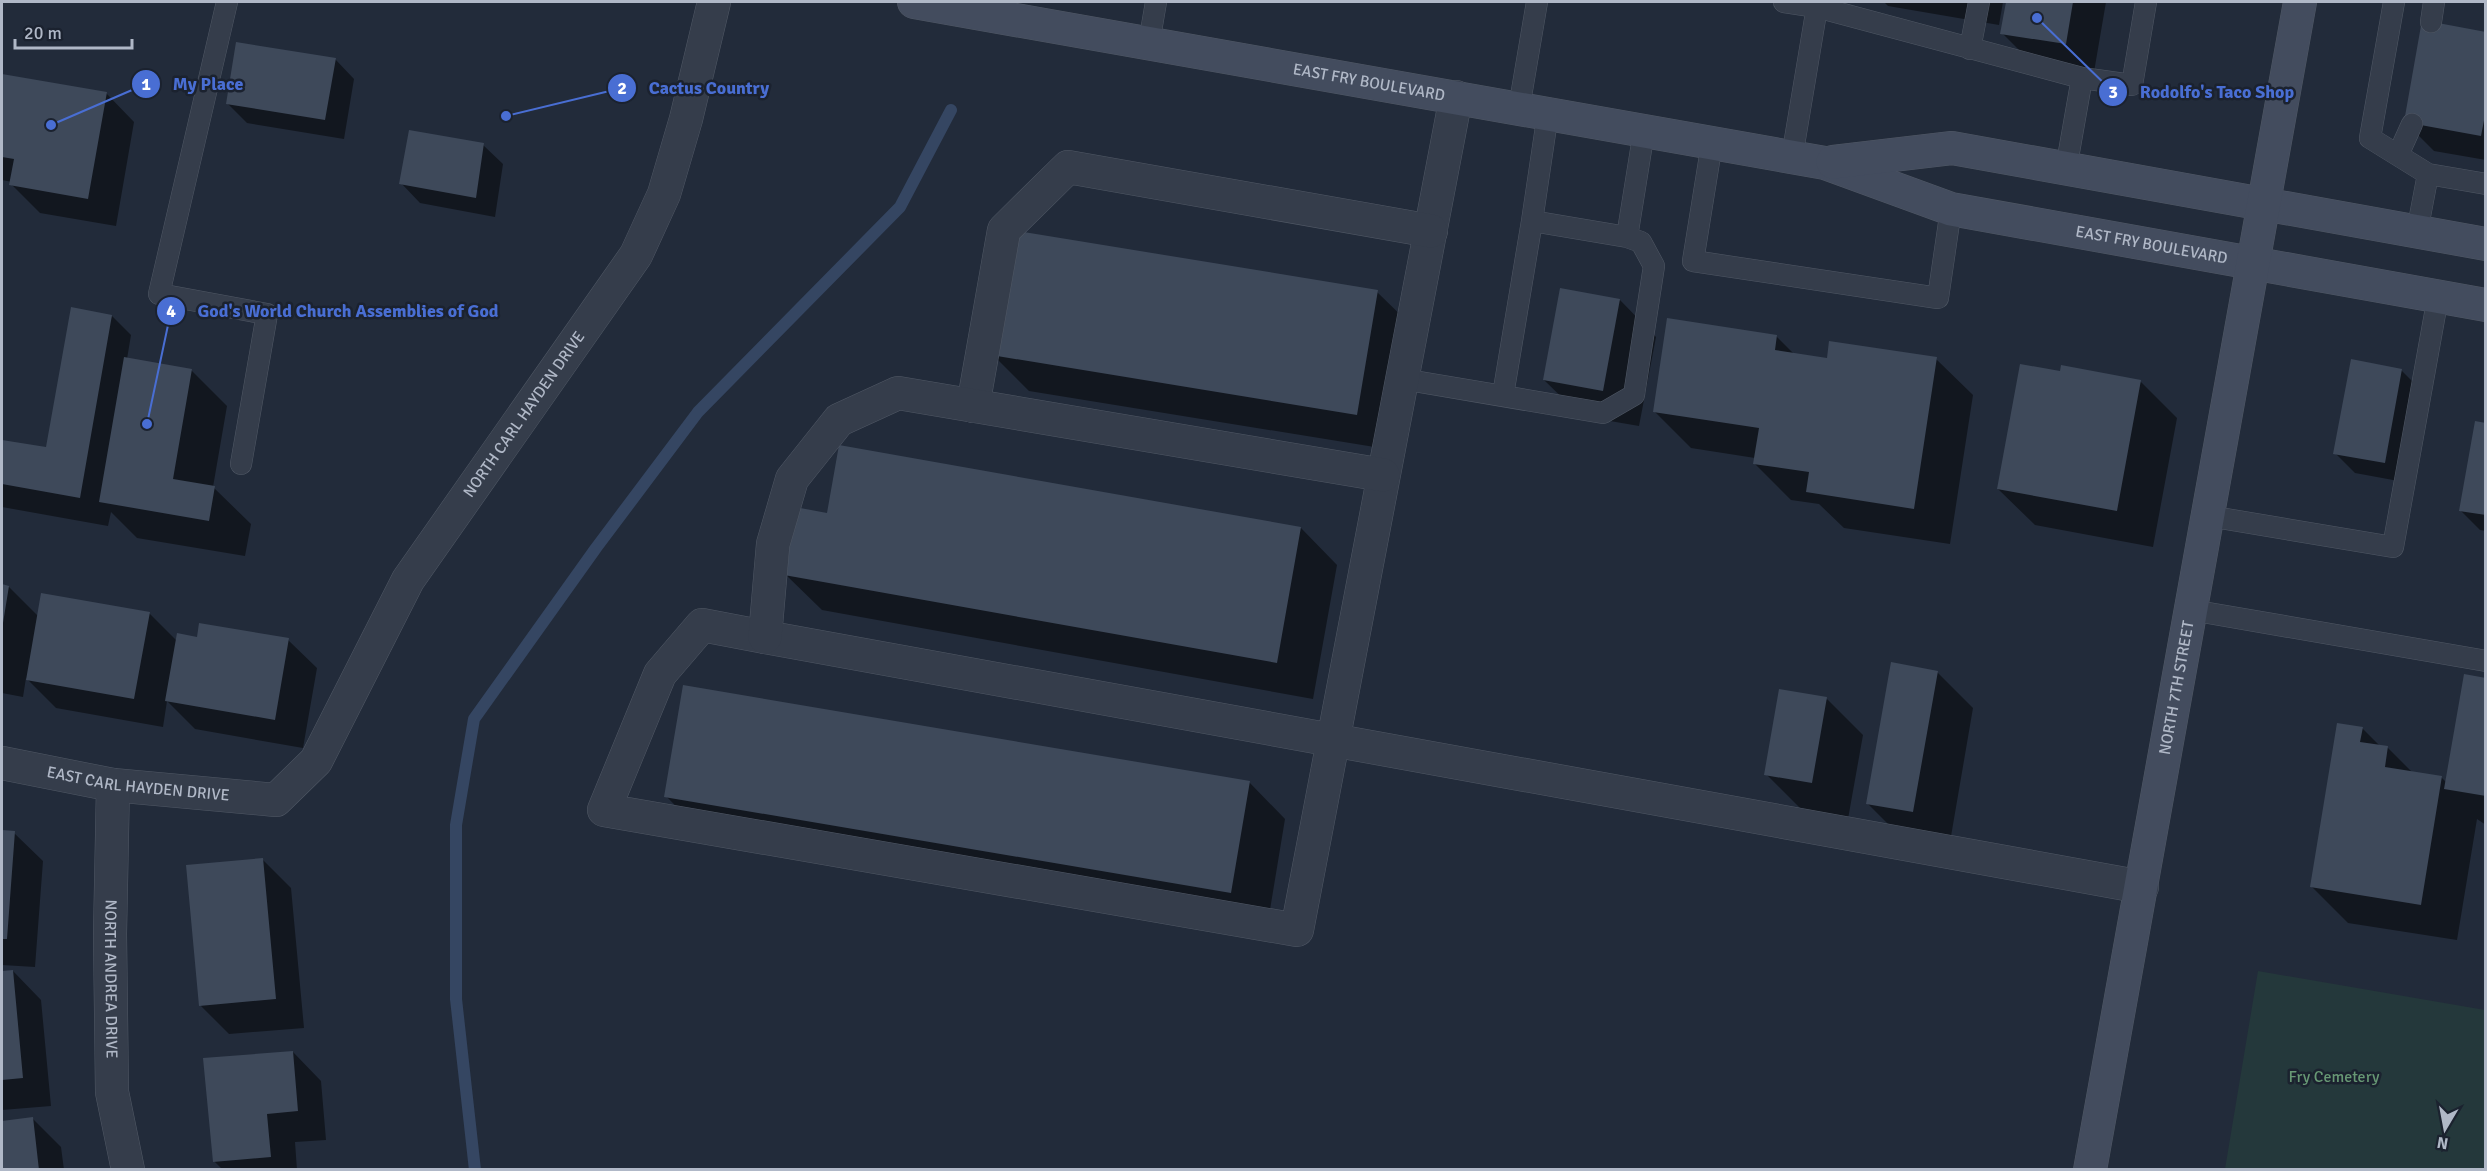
<svg xmlns="http://www.w3.org/2000/svg" width="2487" height="1171" font-family="Signika,sans-serif">
  <rect width="100%" height="100%" fill="#222b3a"/>
  <path fill="#24383b" d="M2258,971L2485,1010V1169H2225Z"/>
  <path fill="#0007" d="M1884,2H2003L1999,25L1888,6Z
    M2007,2H2106L2094,72L2031,62L2002,33Z
    M2486,33V160L2434,151L2405,122Z
    M335,59L354,79L344,139L247,123L228,104Z
    M2,75L106,93L134,122L116,226L40,213L11,184L12,182L2,180Z
    M483,145L503,164L495,217L420,203L401,183Z
    M1377,292L1414,328L1393,450L1029,391L992,354Z
    M1620,300L1656,337L1639,426L1581,416L1544,380Z
    M112,316L131,335L127,359L191,370L227,406L213,487L251,524L245,556L137,538L111,512L108,526L2,507V441L51,450Z
    M1776,336L1794,354L1828,359H1936L1973,395L1950,544L1844,528L1819,504L1791,500L1754,463L1755,458L1691,448L1655,412Z
    M2401,370L2421,390L2404,482L2355,473L2335,453Z
    M2141,382L2177,418L2153,547L2035,525L1998,489Z
    M2486,425V531L2480,530L2460,510Z
    M1301,528L1337,565L1313,699L822,610L785,574Z
    M2,586L9,587L39,617L149,613L177,641L198,638L288,640L317,668L303,748L195,729L167,701L163,727L56,708L26,678L23,697L2,693Z
    M1937,672L1973,708L1949,848L1904,840L1867,803Z
    M2486,679V825L2477,819L2457,940L2348,923L2312,887L2362,728L2381,747L2388,748L2413,773L2441,777L2447,783Z
    M1827,699L1863,735L1848,819L1802,810L1766,774Z
    M1249,782L1285,819L1267,928L702,833L666,796Z
    M2,832L14,833L43,861L35,967L2,965Z
    M263,860L291,888L304,1028L229,1034L201,1006Z
    M13,971L41,1000L51,1106L2,1110V972Z
    M293,1052L321,1081L326,1140L295,1142L297,1170H223L214,1161Z
    M32,1118L61,1147L64,1170H2V1122Z"/>
  <g fill="none" stroke-linecap="round" stroke-linejoin="round">
    <path stroke="#354662" stroke-width="12" d="M475,1170L456,999V825L474,719L596,548L698,412L900,207L951,110"/>
  </g>
  <path fill="#3e495a" d="M2006,2H2073L2066,44L2000,34Z
    M2422,20L2486,32V110L2481,136L2404,122Z
    M236,42L336,58L325,120L226,104Z
    M2,74L107,92L88,199L9,185L14,159L2,157Z
    M409,130L484,143L476,198L399,184Z
    M1012,230L1378,290L1357,415L991,355Z
    M1560,288L1620,299L1603,391L1543,380Z
    M71,307L112,315L80,498L2,484V440L46,447Z
    M1667,318L1777,335L1775,350L1827,358L1829,341L1937,357L1914,509L1806,492L1809,472L1753,464L1759,428L1653,412Z
    M124,357L192,369L173,479L215,486L209,521L99,502Z
    M2351,359L2402,369L2385,463L2333,454Z
    M2020,364L2060,371L2061,365L2141,380L2117,511L1997,489Z
    M2475,421L2486,423V515L2459,511Z
    M839,445L1301,527L1277,663L784,575L795,507L827,513Z
    M2,584L9,586L3,623H2Z
    M41,593L150,612L134,699L26,680Z
    M199,623L289,638L275,720L165,701L177,633L197,637Z
    M1891,662L1938,671L1913,812L1866,804Z
    M2464,674L2486,678V796L2444,789Z
    M683,685L1250,781L1231,893L664,797Z
    M1779,689L1827,697L1812,783L1764,775Z
    M2337,723L2363,727L2360,742L2388,746L2385,767L2442,776L2421,905L2310,887Z
    M2,830L15,831L7,939H2Z
    M263,858L276,999L199,1006L186,865Z
    M13,970L23,1078L2,1080V971Z
    M293,1051L298,1111L267,1114L271,1157L213,1162L203,1058Z
    M33,1117L39,1170H2V1121Z"/>
  <g fill="none" stroke-linecap="round" stroke-linejoin="round">
    <g stroke="#505865" stroke-width="22">
      <path id="service" d="M227,2L159,294L267,314L241,464
        M1784,2L1817,7L1818,2
        M2394,2L2370,138L2428,174L2417,232
        M2431,22L2434,2
        M1149,43L1156,2
        M1970,49L1979,2
        M1519,108L1537,2
        M1712,143L1693,261L1938,298L1951,209
        M2398,155L2412,124
        M1792,157L1817,7L2082,78
        M2066,169L2082,78L2132,85L2146,2
        M2428,174L2486,184
        M1532,221L1548,113
        M1402,379L1603,413L1634,395L1654,266L1641,242L1627,237
        M1503,395L1532,221L1627,237L1644,131
        M2208,516L2393,547L2438,297
        M2191,610L2486,661"/>
    </g>
    <g stroke="#505865" stroke-width="34">
      <g id="minor">
        <path d="M1456,97C1404,375 1349,652 1297,930L604,810L660,674L702,625L765,637L2142,887"/>
        <path d="M973,406L1004,230L1068,167L1431,231"/>
        <path d="M765,637L773,544L792,479L839,420L898,393L1383,475"/>
        <path id="s1" d="M2,763L113,785L276,800L316,761L408,580L636,255L664,194L686,119L714,2"/>
        <path id="s2" d="M113,785L110,934L112,1092L128,1170"/>
      </g>
    </g>
    <g stroke="#505865" stroke-width="34">
      <g id="secondary">
        <path id="s3" d="M914,2L1825,163L1951,209L2486,305"/>
        <path d="M1833,162L1952,148L2486,244"/>
        <path id="s4" d="M2090,1170L2300,2"/>
      </g>
    </g>
    <use href="#service" stroke="#353d4b" stroke-width="21"/>
    <use href="#minor" stroke="#353d4b" stroke-width="33"/>
    <use href="#secondary" stroke="#434c5e" stroke-width="33"/>
  </g>
  <g text-anchor="middle" dominant-baseline="central" stroke-width="5" stroke-linejoin="round" paint-order="stroke">
    <g font-size="16" fill="#b0b8c7" stroke="#1b222f">
      <text stroke="none"><textPath href="#s3" startOffset="462">EAST FRY BOULEVARD</textPath></text>
      <text stroke="none"><textPath href="#s3" startOffset="1263">EAST FRY BOULEVARD</textPath></text>
      <text stroke="none"><textPath href="#s1" startOffset="738">NORTH CARL HAYDEN DRIVE</textPath></text>
      <text stroke="none"><textPath href="#s4" startOffset="490">NORTH 7TH STREET</textPath></text>
      <text stroke="none"><textPath href="#s1" startOffset="138">EAST CARL HAYDEN DRIVE</textPath></text>
      <text stroke="none"><textPath href="#s2" startOffset="194">NORTH ANDREA DRIVE</textPath></text>
    </g>
    <g font-size="16" fill="#679874" stroke="#1b222f">
      <text x="2334" y="1077">Fry Cemetery</text>
    </g>
  </g>
  <path fill="none" stroke="#496ed3" stroke-width="2" d="M51 125L146 84M506 116L622 88M2037 18L2113 92M147 424L171 311"/>
  <g fill="#496ed3" stroke="#1b222f" stroke-width="2">
    <circle cx="51" cy="125" r="6"/>
    <circle cx="506" cy="116" r="6"/>
    <circle cx="2037" cy="18" r="6"/>
    <circle cx="147" cy="424" r="6"/>
    <circle cx="146" cy="84" r="15"/>
    <circle cx="622" cy="88" r="15"/>
    <circle cx="2113" cy="92" r="15"/>
    <circle cx="171" cy="311" r="15"/>
  </g>
  <g font-size="18" text-anchor="middle" font-weight="bold" fill="#fff">
    <text x="146" y="90">1</text>
    <text x="622" y="94">2</text>
    <text x="2113" y="98">3</text>
    <text x="171" y="317">4</text>
  </g>
  <g font-size="18" text-anchor="middle" font-weight="bold" fill="#496ed3" stroke="#1b222f" stroke-width="5" stroke-linejoin="round" paint-order="stroke">
    <text x="208" y="90">My Place</text>
    <text x="709" y="94">Cactus Country</text>
    <text x="2217" y="98">Rodolfo's Taco Shop</text>
    <text x="348" y="317">God's World Church Assemblies of God</text>
  </g>
  <rect width="2487" height="1171" fill="none" stroke="#b0b8c7" stroke-width="6"/>
  <g transform="translate(2445 1129) rotate(190)" stroke="#1b222f" stroke-width="4.5" paint-order="stroke">
  <path d="M0-4.5L10 22L0 15L-10 22Z" fill="#b0b8c7"/>
  <text y="-9" font-size="16" font-weight="bold" text-anchor="middle" fill="#b0b8c7">N</text>
  </g>
  <path d="M15 39v9h117v-9" fill="none" stroke="#b0b8c7" stroke-width="3"/>
  <text x="24" y="39" font-size="18" fill="#b0b8c7" stroke="#1b222f" stroke-width="4.5" paint-order="stroke">20 m</text>
</svg>
